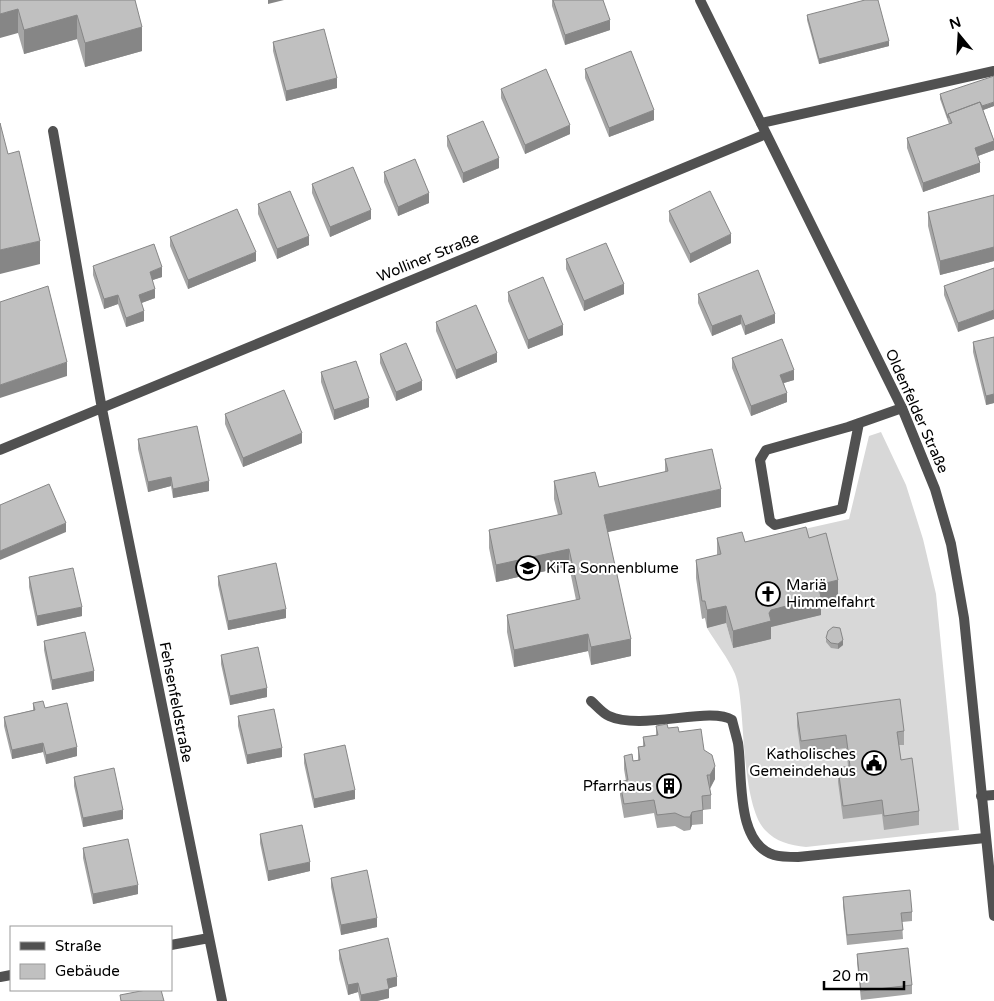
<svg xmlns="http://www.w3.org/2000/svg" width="994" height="1001" font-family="'Varela Round',sans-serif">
  <rect width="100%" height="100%" fill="#fff"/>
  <path fill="#d8d8d8" d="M881,432L906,485L923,539L936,594L959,830L806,847C790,845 776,842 765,830C745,809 744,737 741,707C740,697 739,684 735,674C728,658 716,643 707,628L726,623L733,648L771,629V627L821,615L742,549L746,542L849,519L869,436Z"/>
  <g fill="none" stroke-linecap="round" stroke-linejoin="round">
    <path stroke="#515151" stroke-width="10" d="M761,123L994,71
      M859,423L842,509L775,525L770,521L760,460L766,450L848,427L902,408
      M591,701C596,705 602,713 609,716C641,731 711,706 732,720C734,728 736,735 738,743C743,775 735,843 774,855C781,857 791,857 798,857L985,838
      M981,796L994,795"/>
    <path stroke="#515151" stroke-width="10" d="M700,0L902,408L935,489L951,544L964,618L994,916
      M53,131L102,409L222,1001
      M0,450L766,134
      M171,945L209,938
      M0,977L11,975"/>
  </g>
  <path fill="#a5a5a5" d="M0,0H135L142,51L85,67L77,39L24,54L18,33Z
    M552,0H603L610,30L565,45L552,6Z
    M807,15L889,46L819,64L807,20Z
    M273,42L337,88L286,101L273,51Z
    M585,69L654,120L609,137L585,78Z
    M501,89L570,134L525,154L501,98Z
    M940,94L994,106L983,110L994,140V150L978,156L980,172L923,192L907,148V138L949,124L940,99Z
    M447,136L499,168L463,183L447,146Z
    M384,172L429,203L398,216L384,182Z
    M312,184L371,219L330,237L312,193Z
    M994,195V261L940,275L928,226V212Z
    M258,204L309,245L277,259L258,214Z
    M669,211L731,243L690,263L669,221Z
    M170,237L256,261L188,289L170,246Z
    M566,259L624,294L584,311L566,269Z
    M93,266L162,277L152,280L155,298L141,303L144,321L126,327L118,304L104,309L93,275Z
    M994,268L958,332L944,295V286Z
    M508,292L563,335L528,349L508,301Z
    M698,294L775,323L745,335L741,324L712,336L698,303Z
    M436,322L497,362L456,379L436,331Z
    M994,337V403L986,405L973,352V342Z
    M380,354L422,390L396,401L380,363Z
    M732,358L794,380L784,383L787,402L751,416L732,368Z
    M321,372L369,407L334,420L321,382Z
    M225,414L302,443L243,467L225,424Z
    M138,439L209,491L173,498L171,486L148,492L138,449Z
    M665,459L721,507L607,532L631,656L591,665L588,651L514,667L507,632V615L576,600L569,566L496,582L489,548V530L558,515L554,499V481L599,487L665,472Z
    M717,538L745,542L809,538L838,597L821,602V615L771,627V639L733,648L726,623L707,628L705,618L702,619L696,578V560L717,555Z
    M218,576L286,618L228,630L218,585Z
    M29,577L82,616L37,626L29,587Z
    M826,638L843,645L838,649L831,648L826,642Z
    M44,641L94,681L52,690L44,650Z
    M221,655L267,697L230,705L221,664Z
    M33,703L45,708L77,756L46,764L43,752L12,759L4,726V717L33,710Z
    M797,713L904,731V745H899L901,760L919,811V825L884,830L882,814L843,819L838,782V768L848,766L846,748L801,754L797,726Z
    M238,716L282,757L247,764L238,726Z
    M656,726L668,728L679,732L704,750L715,779L710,789L711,795V809L703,810V824L692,825L690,830L684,831L675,826L657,828L654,813L624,818L620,795V782L626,781L624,769V756L633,761L638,760V747L643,746V737L656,735Z
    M304,754L355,799L314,808L304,763Z
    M74,777L123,819L83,827L74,786Z
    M260,834L310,871L268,881L260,843Z
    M83,848L138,894L93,904L83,858Z
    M331,878L377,927L341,935L331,887Z
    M843,897L912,912V921L902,922L903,939L847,945L843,906Z
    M339,950L397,986L389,988V998L377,1001H360L358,992L348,995L339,959Z
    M857,954L912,985V994L861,1000L857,963Z"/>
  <path fill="#868686" d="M268,0H284L268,4Z
    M18,9V33L0,38V14Z
    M77,15V39L24,54V30Z
    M610,20V30L565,45V35Z
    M142,27V51L85,67V43Z
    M889,41V46L819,64V59Z
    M337,78V88L286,101V91Z
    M994,102V106L951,122L950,118Z
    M654,110V120L609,137V128Z
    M570,125V134L525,154V145Z
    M994,141V150L975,157V148Z
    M499,158V168L463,183V173Z
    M980,163V172L923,192V183Z
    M429,193V203L398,216V207Z
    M371,210V219L330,237V227Z
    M731,234V243L690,263V254Z
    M309,236V245L277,259V249Z
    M40,241V264L0,274V250Z
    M994,247V261L940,275V261Z
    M256,252V261L188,289V280Z
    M162,267V277L150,281V272Z
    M624,284V294L584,311V301Z
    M155,289V298L139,304V295Z
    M118,295V304L104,309V299Z
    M994,310V319L958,332V323Z
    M144,311V321L126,327V318Z
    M775,314V323L745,335V326Z
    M741,315V324L712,336V326Z
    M563,325V335L528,349V340Z
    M497,353V362L456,379V370Z
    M67,362V376L0,398V385Z
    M794,370V380L780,384V375Z
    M422,381V390L396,401V392Z
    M787,393V402L751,416V406Z
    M994,394V403L986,405V396Z
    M369,398V407L334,420V410Z
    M302,433V443L243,467V458Z
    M171,477V486L148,492V482Z
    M209,481V491L173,498V489Z
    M721,489V507L604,533V515Z
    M66,523V532L0,560V551Z
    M569,549V566L496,582V565Z
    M838,580V597L821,602V615L771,627V639L733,648V631L769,613L771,610L818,585Z
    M726,606V623L707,628V610Z
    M82,607V616L37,626V616Z
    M286,609V618L228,630V621Z
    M588,634V651L514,667V650Z
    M631,639V656L591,665V647Z
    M843,640V645L838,649V644Z
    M94,671V681L52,690V680Z
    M267,688V697L230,705V696Z
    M43,743V752L12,759V750Z
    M77,747V756L46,764V755Z
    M282,748V757L247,764V755Z
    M715,766V779L710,788V775Z
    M355,790V799L314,808V799Z
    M123,810V819L83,827V818Z
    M692,812V825L690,830V817Z
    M310,862V871L268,881V871Z
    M138,885V894L93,904V894Z
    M377,918V927L341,935V925Z
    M397,977V986L387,989V979Z
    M358,983V992L348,995V985Z
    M389,989V998L377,1001H361V995Z"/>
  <path fill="#c0c0c0" stroke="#868686" d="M0,0H135L142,27L85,43L77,15L24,30L18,9L0,14Z
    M553,0H603L610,20L565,35Z
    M865,0H878L889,41L819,59L807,15Z
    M324,29L337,78L286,91L273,42Z
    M631,51L654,110L609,128L585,69Z
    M546,69L570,125L525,145L501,89Z
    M994,76V102L982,106L980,102L948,114V118L940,94Z
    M980,102L994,141L975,148L980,163L923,183L907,138L952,123L948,114Z
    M483,121L499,158L463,173L447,136Z
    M0,123L8,154L19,151L40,241L0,250Z
    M415,159L429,193L398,207L384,172Z
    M353,167L371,210L330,227L312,184Z
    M290,191L309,236L277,249L258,204Z
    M710,191L731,234L690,254L669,211Z
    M994,195V247L940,261L928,212Z
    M237,209L256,252L188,280L170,237Z
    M606,243L624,284L584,301L566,259Z
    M154,244L162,267L150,272L155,289L139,295L144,311L126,318L118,295L104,299L93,266Z
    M994,268V310L958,323L944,286Z
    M758,270L775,314L745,326L741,315L712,326L698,294Z
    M543,277L563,325L528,340L508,292Z
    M48,286L67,362L0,385V302Z
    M476,305L497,353L456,370L436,322Z
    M994,337V394L986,396L973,342Z
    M782,339L794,370L780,375L787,393L751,406L732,358Z
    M406,343L422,381L396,392L380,354Z
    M356,361L369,398L334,410L321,372Z
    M284,390L302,433L243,458L225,414Z
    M197,426L209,481L173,489L171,477L148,482L138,439Z
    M712,449L721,489L604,515L631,639L591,647L588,634L514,650L507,615L580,599L569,549L496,565L489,530L562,514L554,481L595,472L599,487L668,471L665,459Z
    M49,484L66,523L0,551V505Z
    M806,527L809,538L826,533L838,580L818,585L821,597L771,610L769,613L771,621L733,631L726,606L707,610L705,601H702L696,560L721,554L717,538L742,532L745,542Z
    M276,563L286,609L228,621L218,576Z
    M73,568L82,607L37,616L29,577Z
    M833,627L840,628L843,640L838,644L831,643L826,638L828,631Z
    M85,632L94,671L52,680L44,641Z
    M258,647L267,688L230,696L221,655Z
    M900,699L904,731L897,732L901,760L912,758L919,811L884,816L882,800L843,806L838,768L850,766L846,735L801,741L797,713Z
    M43,701L45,708L67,703L77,747L46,755L43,743L12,750L4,717L35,710L33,703Z
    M274,709L282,748L247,755L238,716Z
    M667,724L668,728L678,727L679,732L701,729L704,750L712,755L715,766L710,775H707L711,795L702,796L703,810L692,812L690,817H684L675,813L657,815L654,800L624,804L620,782L628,780L624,756L632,754L633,761L640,760L638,747L645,746L643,737L658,735L656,726Z
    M345,745L355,790L314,799L304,754Z
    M114,768L123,810L83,818L74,777Z
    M302,825L310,862L268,871L260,834Z
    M128,839L138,885L93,894L83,848Z
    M367,870L377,918L341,925L331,878Z
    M910,890L912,912L901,913L903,930L847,935L843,897Z
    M388,938L397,977L387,979L389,989L361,995L358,983L348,985L339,950Z
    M908,948L912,985L861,991L857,954Z
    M146,990H161L164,1001H121L120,995Z"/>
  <defs>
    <g id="school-ring" transform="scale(1.25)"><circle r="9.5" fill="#fff" stroke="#000" stroke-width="1.5"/><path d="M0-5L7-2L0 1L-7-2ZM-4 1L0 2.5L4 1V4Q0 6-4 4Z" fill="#000"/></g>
    <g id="church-ring" transform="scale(1.25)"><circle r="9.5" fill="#fff" stroke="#000" stroke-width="1.5"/><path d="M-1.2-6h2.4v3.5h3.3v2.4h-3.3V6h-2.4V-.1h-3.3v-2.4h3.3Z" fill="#000"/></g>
    <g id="civic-ring" transform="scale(1.25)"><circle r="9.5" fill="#fff" stroke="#000" stroke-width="1.5"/><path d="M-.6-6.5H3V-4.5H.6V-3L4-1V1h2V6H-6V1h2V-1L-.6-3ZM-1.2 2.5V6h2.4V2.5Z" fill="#000"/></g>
    <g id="building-ring" transform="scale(1.25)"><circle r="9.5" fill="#fff" stroke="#000" stroke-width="1.5"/><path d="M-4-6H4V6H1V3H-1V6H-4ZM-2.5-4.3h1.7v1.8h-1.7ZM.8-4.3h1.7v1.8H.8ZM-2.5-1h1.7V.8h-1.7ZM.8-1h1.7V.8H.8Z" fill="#000"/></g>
  </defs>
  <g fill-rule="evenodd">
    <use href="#school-ring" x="528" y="568"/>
    <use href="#church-ring" x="768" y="594"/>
    <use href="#civic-ring" x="874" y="763"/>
    <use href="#building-ring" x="669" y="786"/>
  </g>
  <g text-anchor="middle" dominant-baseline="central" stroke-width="4" stroke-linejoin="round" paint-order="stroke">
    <g font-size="15" fill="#000" stroke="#fff">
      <text transform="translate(428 257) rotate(-22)">Wolliner Straße</text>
      <text transform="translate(917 411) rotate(66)">Oldenfelder Straße</text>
      <text transform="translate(176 702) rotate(79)">Fehsenfeldstraße</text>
    </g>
    <g font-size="15" fill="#000" stroke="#fff" text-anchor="start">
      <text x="546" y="568">KiTa Sonnenblume</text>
      <text x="786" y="585">Mariä<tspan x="786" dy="17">Himmelfahrt</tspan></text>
      <text x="856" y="754" text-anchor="end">Katholisches<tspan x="856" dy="17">Gemeindehaus</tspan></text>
      <text x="652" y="786" text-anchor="end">Pfarrhaus</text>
    </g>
  </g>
  <rect x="10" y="926" width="162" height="65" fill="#ffffff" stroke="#999999"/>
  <rect x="20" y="942" width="25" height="8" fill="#515151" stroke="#999999"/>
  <text x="55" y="951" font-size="15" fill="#000000">Straße</text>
  <rect x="20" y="964" width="25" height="15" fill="#c0c0c0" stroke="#999999"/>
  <text x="55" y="976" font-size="15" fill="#000000">Gebäude</text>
  <g transform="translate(959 35) rotate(342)" stroke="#ffffff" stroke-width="4" paint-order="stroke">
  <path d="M0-4L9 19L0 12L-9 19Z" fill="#000000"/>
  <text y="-8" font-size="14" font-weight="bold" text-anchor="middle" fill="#000000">N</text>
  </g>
  <path d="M824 981v8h80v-8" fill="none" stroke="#000000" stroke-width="2.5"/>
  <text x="832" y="981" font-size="15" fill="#000000" stroke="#ffffff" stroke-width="4" paint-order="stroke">20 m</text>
</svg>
